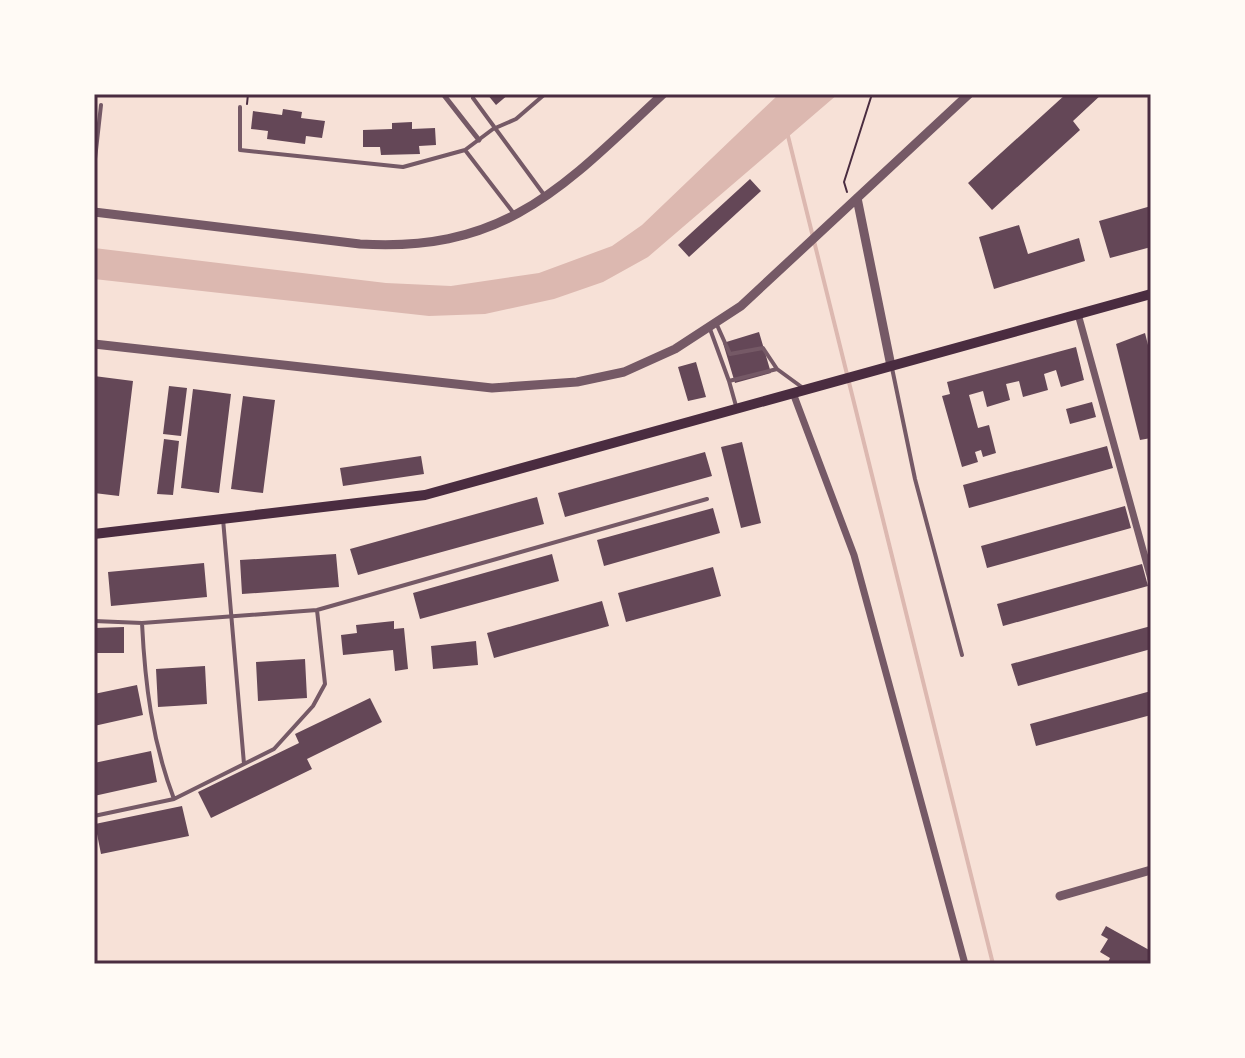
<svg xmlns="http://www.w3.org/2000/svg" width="1245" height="1058" font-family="Karla,sans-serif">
  <rect width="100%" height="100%" fill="#f7e1d7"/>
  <path fill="#dcb8b0" d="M779,94H838L648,257L603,282L554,299L485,314L429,316L94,279V248L386,283L451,286L539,273L612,246L642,225Z"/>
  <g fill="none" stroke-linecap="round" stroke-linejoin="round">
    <path stroke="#dcb8b0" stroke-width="4" d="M787,132L993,964"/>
  </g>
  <path fill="#644757" d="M487,94H509L496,105Z
    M1066,94H1102L1073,121L1080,130L992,210L968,183Z
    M283,109L302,112L301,118L325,121L322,138L306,136L305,144L267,139L268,131L251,129L253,111L282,115Z
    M412,122V129L435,128L436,145L419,146L420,154L381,155L380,147H363V130L392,129V123Z
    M750,179L761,191L689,257L678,245Z
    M1151,206V247L1110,258L1099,221Z
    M1019,225L1028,254L1079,238L1085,261L994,289L979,237Z
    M759,332L771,373L735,383L723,343Z
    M1145,333L1151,357V438L1140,440L1116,344Z
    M1076,347L1084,380L1061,387L1056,370L1044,374L1048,390L1023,397L1019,381L1006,384L1010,400L987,407L983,391L969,395L978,428L989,425L996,453L983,457L981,450L975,452L978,462L962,467L942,396L950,394L947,382Z
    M696,362L706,397L688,401L678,367Z
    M94,376L133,381L119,496L94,493Z
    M169,386L187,388L181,436L163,434Z
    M193,389L231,394L219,493L181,488Z
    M243,396L275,400L263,493L231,489Z
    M1092,402L1096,417L1070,424L1066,409Z
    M164,439L179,441L173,495L157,494Z
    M742,442L761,523L741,528L721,447Z
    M1107,446L1113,468L969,508L963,485Z
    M705,452L712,476L565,517L558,493Z
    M421,456L424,474L343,486L340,468Z
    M537,497L544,524L358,575L350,549Z
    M1125,506L1131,528L987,568L981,546Z
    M713,508L720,533L604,566L597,540Z
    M336,554L339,587L242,594L240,560Z
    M552,554L559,581L420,619L413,593Z
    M204,563L207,597L111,606L108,572Z
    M1142,564L1148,586L1003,626L997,604Z
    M713,567L721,596L626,622L618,593Z
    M602,601L609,626L494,658L487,633Z
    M394,621V629L404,628L408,669L395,671L393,650L343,655L341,635L357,633L356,625Z
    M1151,626V649L1018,686L1011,664Z
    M124,627V653H94V628Z
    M476,641L478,665L433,669L431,646Z
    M305,659L307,698L258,701L256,662Z
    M205,666L207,704L158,707L156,669Z
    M137,685L143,715L94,726V694Z
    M1151,691V715L1036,746L1030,724Z
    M370,698L382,722L307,759L312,769L211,818L198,792L299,743L295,734Z
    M151,751L157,782L94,796V763Z
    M182,806L189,836L101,854L95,824Z
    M1106,926L1151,951V964H1107L1110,958L1100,952L1108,939L1101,935Z"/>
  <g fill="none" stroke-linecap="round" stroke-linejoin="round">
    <path stroke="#4a2c40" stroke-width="2" d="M247,104L248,94
      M847,192L844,182L872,94"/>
    <path stroke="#755966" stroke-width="4" d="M473,98L545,196
      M240,107V150L403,167L465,150L493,129L516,119L545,94
      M465,150L515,215
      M94,168L101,105
      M710,329L729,381L777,369L763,348L730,354L717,325
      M892,368L915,479L962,655
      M777,369L803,388
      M729,381L736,406
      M223,519L244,764
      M94,621L142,623L317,610L707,499
      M142,623C145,684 152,741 174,799
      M94,816L174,799L274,749L313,706L325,684L317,610"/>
    <path stroke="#755966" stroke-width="5" d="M443,94L479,140"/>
    <path stroke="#755966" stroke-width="7" d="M1078,314L1151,579
      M793,393L854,555L965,964"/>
    <path stroke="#755966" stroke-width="9" d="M857,198L891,366
      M94,212L360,244C506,253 564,186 663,94
      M94,344L492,388L577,382L624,372L675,349L741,306L969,94
      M1060,896L1151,870"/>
    <path stroke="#4a2c40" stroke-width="10" d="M94,534L425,495L1151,294"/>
  </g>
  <rect width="1245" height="1058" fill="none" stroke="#fffaf5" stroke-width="192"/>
  <rect x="96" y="96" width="1053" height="866" fill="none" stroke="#4a2c40" stroke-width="3"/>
</svg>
